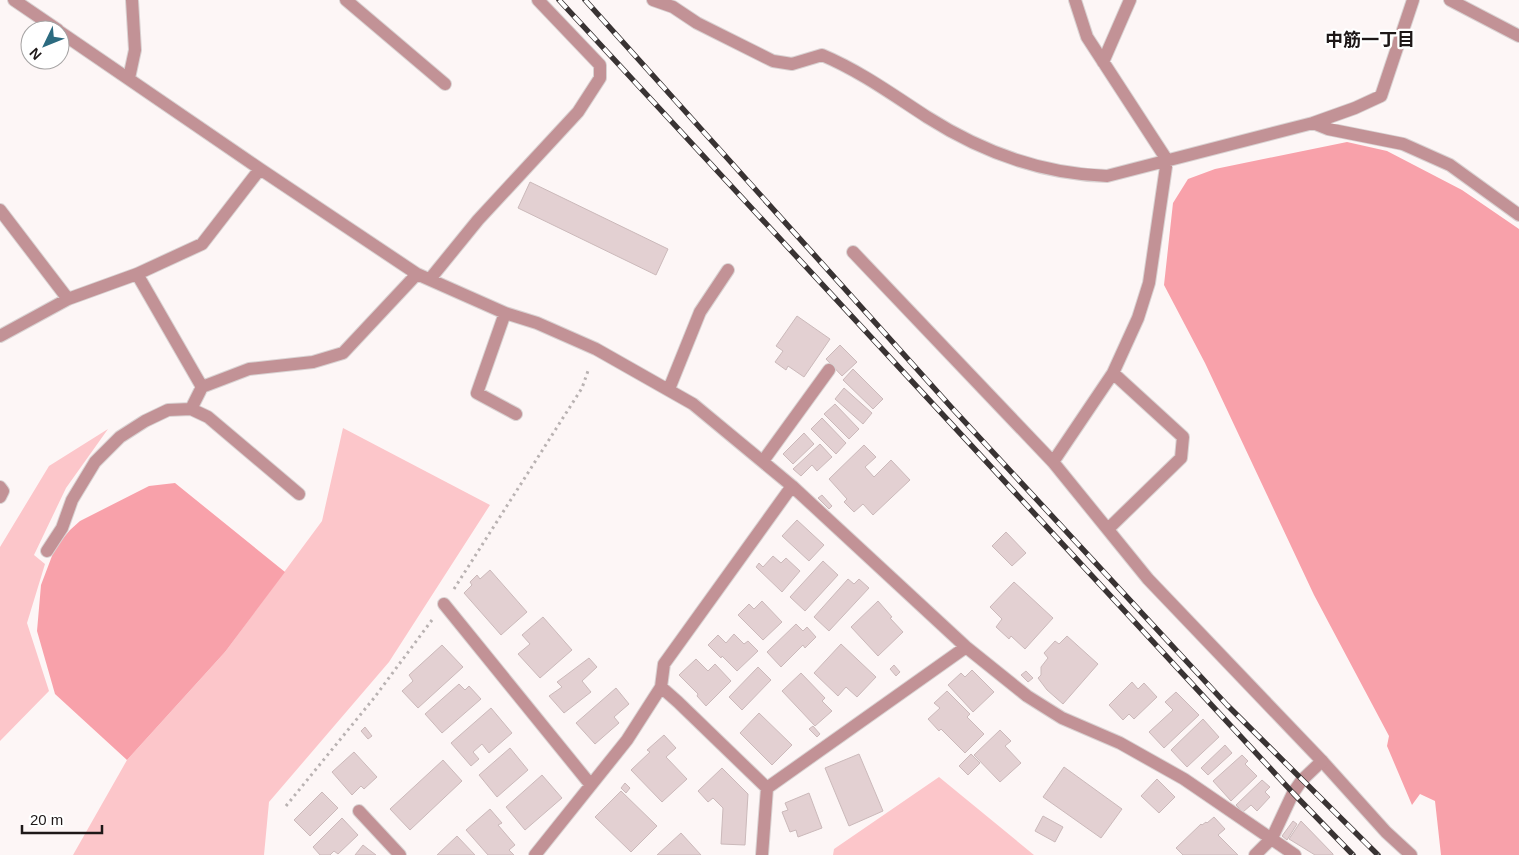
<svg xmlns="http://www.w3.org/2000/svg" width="1519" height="855" font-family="Helvetica,'Noto Sans JP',sans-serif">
  <rect width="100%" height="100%" fill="#fdf6f6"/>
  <path fill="#fcc6ca" d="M343,428L490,505L389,662L269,802L264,855H73L127,760L225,652L322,521Z
    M108,429L66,488L34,555L45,564L27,623L49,691L0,741V547L49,466Z
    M939,777L1034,855H833L834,849Z"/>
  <path fill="#f8a1aa" d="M1347,142L1387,151L1462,190L1519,229V855H1441L1435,801L1420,794L1412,805L1387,746L1389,736L1314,595L1205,363L1164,285L1173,203L1188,179L1215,169Z
    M175,483L285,572L225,652L127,760L55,694L37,631L41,585L55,548L70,530L80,521L149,486Z"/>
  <path fill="#e3d0d2" stroke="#cbb9ba" d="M530,182L668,249L656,275L518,208Z
    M797,316L830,339L804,377L788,366L786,370L775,362L783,351L776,346Z
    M840,345L857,362L842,376L826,359Z
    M853,369L883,399L873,409L843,380Z
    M844,388L872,413L863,424L835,399Z
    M835,404L859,429L849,439L824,414Z
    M822,418L846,443L836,454L811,429Z
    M804,433L814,444L793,464L783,454Z
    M820,444L832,457L817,471L812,465L801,476L793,469Z
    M864,445L876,457L865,467L874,477L891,460L910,480L873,515L863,504L854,512L844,502L847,499L829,479Z
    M822,495L832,506L829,509L818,498Z
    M797,520L824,545L809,561L782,536Z
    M1006,532L1026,553L1012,566L992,546Z
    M773,556L781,563L786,558L800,571L782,592L756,567L759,563L763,567Z
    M823,561L838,575L805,611L790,597Z
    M490,570L527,612L501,635L464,593L472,585L470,582L477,575L480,579Z
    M848,579L854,584L859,579L869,588L829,631L814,617Z
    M1014,582L1053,618L1025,649L1011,636L1009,639L996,627L1002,619L990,607Z
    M762,601L782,622L763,640L738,615L749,604L754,609Z
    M878,601L892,617L890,618L903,632L878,656L851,627Z
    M543,617L572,650L540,678L518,654L530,644L522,635Z
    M796,624L803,631L807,627L816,637L805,648L803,645L781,667L767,652Z
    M734,634L744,644L748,641L758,651L737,671L722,656L721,658L708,645L718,635L726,643Z
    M1067,636L1098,664L1063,704L1047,690L1038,678L1041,675V667L1048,658L1044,653L1055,641L1059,644Z
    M841,644L876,677L857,697L846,687L838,696L814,673Z
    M442,645L463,667L418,708L402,691L413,681L409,675Z
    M589,658L597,667L582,681L591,692L564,713L549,696L562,687L557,682Z
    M696,659L708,671L715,664L731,681L706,706L697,696L698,694L679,675Z
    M894,665L900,672L896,676L890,669Z
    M758,667L771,680L742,710L729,697Z
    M972,670L994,692L973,712L948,685L961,673L965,677Z
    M1026,671L1033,678L1028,682L1021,675Z
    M801,673L825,698L822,701L832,711L815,726L782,691Z
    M1132,682L1138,689L1144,683L1157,697L1134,719L1129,714L1123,720L1109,705Z
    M459,684L465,690L469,686L481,699L442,733L425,714Z
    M616,688L629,704L614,717L619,723L595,744L576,723Z
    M947,691L970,714L967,717L984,734L965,753L941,729L939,731L928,719L940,708L934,703Z
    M1176,692L1199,715L1164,748L1149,732L1173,710L1165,702Z
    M491,708L512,733L489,753L482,744L473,752L479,759L471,766L451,743Z
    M759,713L792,745L772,765L740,733Z
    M1203,719L1219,737L1187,767L1171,750Z
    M813,726L820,734L817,737L809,729Z
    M365,727L372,736L368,739L361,731Z
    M1000,730L1011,741L1005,746L1021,763L1000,782L974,755Z
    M664,735L676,748L666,757L687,779L662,802L631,770L650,752L647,750Z
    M1225,745L1232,753L1208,775L1201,768Z
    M510,748L528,770L497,797L479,775Z
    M354,752L377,777L364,789L361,786L352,795L332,772Z
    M859,754L883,811L849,826L825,768Z
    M971,754L980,763L968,775L959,766Z
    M1242,755L1248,761L1245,764L1257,776L1231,801L1213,781Z
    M443,760L462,781L410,830L390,809Z
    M1064,767L1122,809L1101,838L1043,797Z
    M722,768L748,794L745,845L721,844L723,808L713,798L708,802L698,791Z
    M542,775L562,798L525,830L506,807Z
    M1157,779L1175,797L1159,813L1141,796Z
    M1262,780L1270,787L1265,792L1270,797L1257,811L1251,805L1243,812L1236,805Z
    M625,783L630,788L626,793L621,788Z
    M621,791L657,826L631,852L595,817Z
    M322,792L338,808L310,836L294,820Z
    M809,793L822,828L798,837L796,830L790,832L782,812L788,810L785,803Z
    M490,809L502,823L498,825L515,845L509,850L514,855H488L466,830Z
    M1043,816L1063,827L1055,842L1035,831Z
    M1214,817L1225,829L1218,835L1238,855H1183L1176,848L1201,824L1202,825L1206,822L1207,823Z
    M342,818L358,835L338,854L334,851L330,855H320L313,847Z
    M1293,821L1297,824L1287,840L1282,836Z
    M1301,821L1333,854V855H1315L1289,839Z
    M681,833L701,855H657Z
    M457,836L475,855H437Z
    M363,845L368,849L376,855H355Z"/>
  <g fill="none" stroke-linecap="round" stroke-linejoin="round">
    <g stroke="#d9d2d2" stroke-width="14">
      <path id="lane" d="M1322,761L1386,832L1411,855"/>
    </g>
    <g stroke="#d9d2d2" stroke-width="14">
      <path id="street" d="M14,0L58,30
        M346,0L445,84
        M653,0L673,7L697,23L773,61L792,64L822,55C860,71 893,95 927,117C982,152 1041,174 1107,176L1313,123L1355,108L1381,96L1413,0
        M1450,0L1519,36
        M60,32L260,169L417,274L505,313L537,323L596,349L693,404L792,486L966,647L1027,696L1062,718L1120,743L1184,779L1295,855
        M1103,62L1130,0
        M129,78L135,50L132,0
        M1313,123L1328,129L1403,144L1450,165L1519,215
        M0,210L68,299
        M853,252L1053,462L1148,579L1322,761L1302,780L1293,793L1272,838L1255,855
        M137,274L202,387
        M430,279L478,220L578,112L600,78V65L538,0
        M505,313L477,393L516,414
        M0,336L68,299L137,274L202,244L260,169
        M669,389L700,312L728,270
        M191,409L202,387L249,369L313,362L343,353L417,274
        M763,461L829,370
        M1053,462L1113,373L1138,318L1149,283L1167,160L1087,37L1075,0
        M0,487L3,491L0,497
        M1108,529L1181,458L1183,437L1113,373
        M47,551L62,528L72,500L95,462L120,437L145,421L168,410L191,409L208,417L299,494
        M444,604L590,784
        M767,788L678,702L661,687L664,664L792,486
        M359,811L400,855
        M535,855L627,740L661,687
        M762,855L767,788L966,647"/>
    </g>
    <path stroke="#b9b2b2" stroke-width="3" stroke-dasharray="2.5 4" stroke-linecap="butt" d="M454,589L582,388L589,368
      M286,806L374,698L432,620"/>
    <use href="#lane" stroke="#c29296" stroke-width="12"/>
    <use href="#street" stroke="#c29296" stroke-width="12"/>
    <g stroke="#393333" stroke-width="5.5">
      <path id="rail" d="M559,0L1293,793L1353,855
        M585,0L952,408L1227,705L1378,855"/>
    </g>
    <use href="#rail" stroke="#fff" stroke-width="4" stroke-dasharray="11" stroke-linecap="butt"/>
  </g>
  <g text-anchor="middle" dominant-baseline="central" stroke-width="4.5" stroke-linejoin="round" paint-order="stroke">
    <g font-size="18" font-weight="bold" fill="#1e1818" stroke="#fff">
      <text x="1370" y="40">中筋一丁目</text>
    </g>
  </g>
  <g transform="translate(45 45) rotate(227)"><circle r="24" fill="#ffffff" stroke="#a5a3a3"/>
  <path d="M0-4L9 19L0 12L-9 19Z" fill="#2c6b80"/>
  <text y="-8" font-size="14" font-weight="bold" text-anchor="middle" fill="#1e1818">N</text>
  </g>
  <path d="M22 825v8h80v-8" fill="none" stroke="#1e1818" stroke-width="2.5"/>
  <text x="30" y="825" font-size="15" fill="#1e1818" stroke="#ffffff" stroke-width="4" paint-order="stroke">20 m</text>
</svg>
